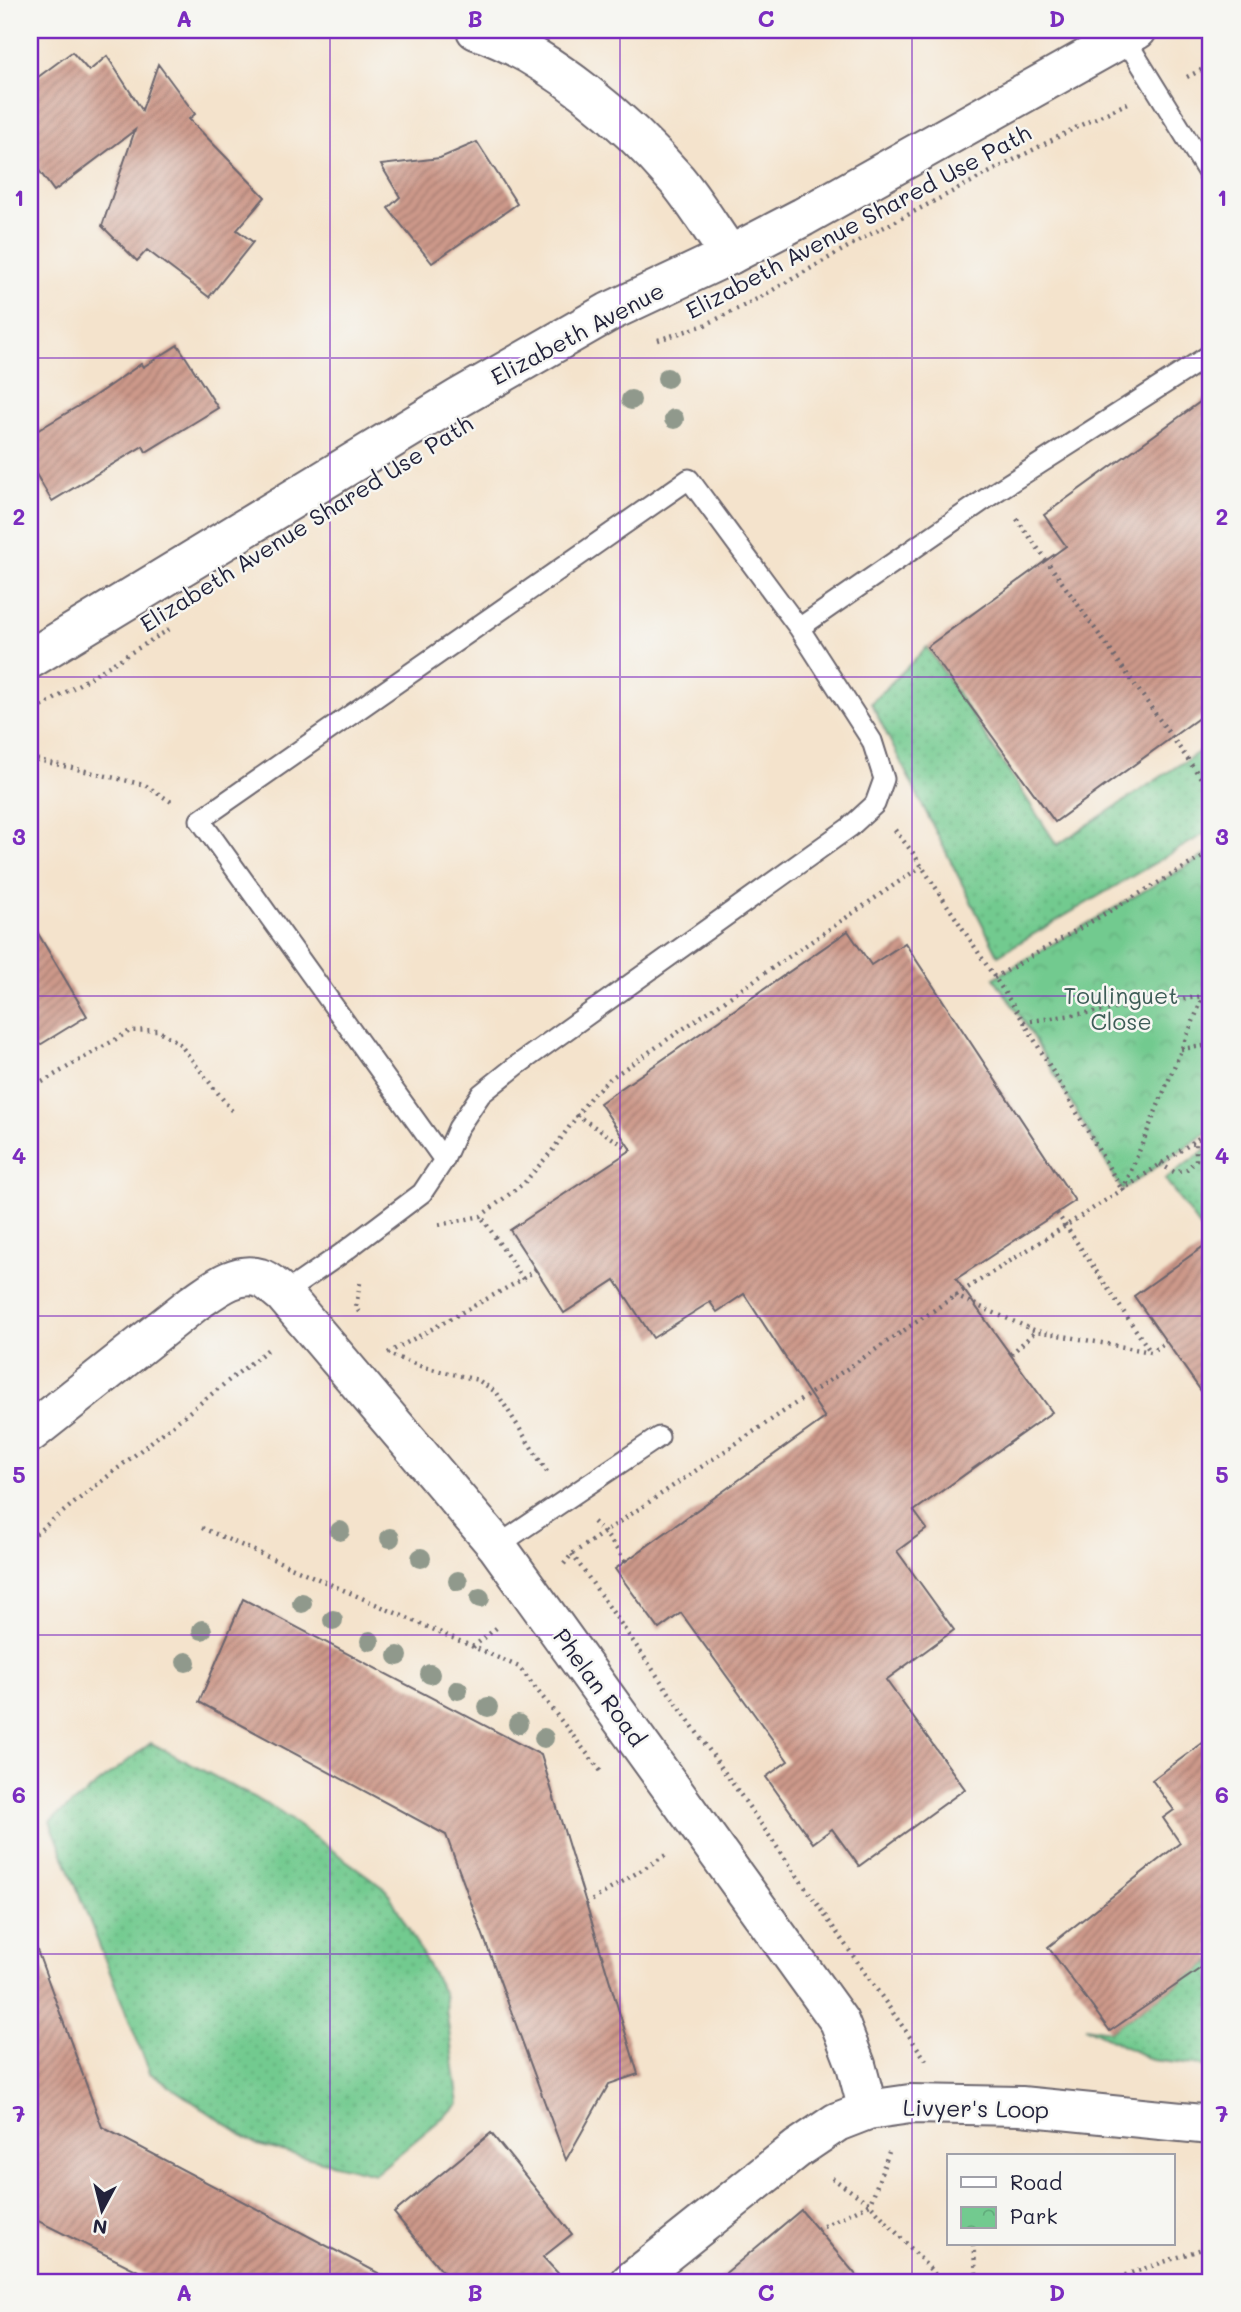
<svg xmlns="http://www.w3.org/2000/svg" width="1241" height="2312" font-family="Mali,sans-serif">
  <defs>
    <pattern id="grass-dots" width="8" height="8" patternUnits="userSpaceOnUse" patternTransform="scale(1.75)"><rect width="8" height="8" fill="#72ca8f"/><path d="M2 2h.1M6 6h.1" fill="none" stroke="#62ad7c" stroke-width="1.8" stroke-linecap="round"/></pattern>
    <pattern id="park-crowns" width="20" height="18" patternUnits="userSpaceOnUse" patternTransform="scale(1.75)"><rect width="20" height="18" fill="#72ca8f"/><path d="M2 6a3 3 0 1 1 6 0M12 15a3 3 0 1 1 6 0" fill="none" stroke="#62ad7c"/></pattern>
    <pattern id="building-hatch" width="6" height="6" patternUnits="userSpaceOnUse" patternTransform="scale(1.75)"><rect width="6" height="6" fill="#cd998a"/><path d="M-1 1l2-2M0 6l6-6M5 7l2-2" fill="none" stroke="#a67c72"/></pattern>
  </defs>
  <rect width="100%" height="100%" fill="#f6f6f2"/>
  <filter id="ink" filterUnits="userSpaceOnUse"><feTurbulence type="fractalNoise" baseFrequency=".0143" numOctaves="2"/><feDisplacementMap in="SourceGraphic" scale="14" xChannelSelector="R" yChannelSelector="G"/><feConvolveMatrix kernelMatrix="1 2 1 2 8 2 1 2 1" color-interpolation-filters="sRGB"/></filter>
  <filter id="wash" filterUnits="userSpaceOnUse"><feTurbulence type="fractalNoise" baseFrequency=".00686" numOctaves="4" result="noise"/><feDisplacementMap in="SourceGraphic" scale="28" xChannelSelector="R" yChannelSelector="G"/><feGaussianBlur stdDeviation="1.57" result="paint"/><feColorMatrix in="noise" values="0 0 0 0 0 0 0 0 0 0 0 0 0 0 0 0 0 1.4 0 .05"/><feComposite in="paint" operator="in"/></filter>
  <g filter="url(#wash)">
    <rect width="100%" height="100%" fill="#f4e3cc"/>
    <path fill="url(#grass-dots)" stroke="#4a7665" stroke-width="2" d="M927,647L1057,845L1211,744V830L998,955L871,703Z
      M1211,1146V1241L1210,1242L1165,1179Z
      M151,1743L274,1808L387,1890L444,1994L459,2104L375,2174L257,2145L150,2073L50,1821Z
      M1211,1961V2067L1152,2060L1085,2027L1110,2031Z"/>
    <path fill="url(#park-crowns)" stroke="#4a7665" stroke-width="2" d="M1211,852V1130L1122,1190L1024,1022L994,978Z"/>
    <g id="blocks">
      <path fill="url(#building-hatch)" d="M72,52L89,71L107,56L142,110L158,64L195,114L189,119L265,197L237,230L253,242L209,297L147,250L137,261L102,226L135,130L54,191L30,158V83Z
        M477,142L517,204L432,263L388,208L400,197L381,165L440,158Z
        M178,345L218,408L146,452L143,446L52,501L30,464V435L90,399L141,364L143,367Z
        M1211,394V709L1055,822L927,647L1066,546L1044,515Z
        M30,920L87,1016L30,1051Z
        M848,931L871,965L905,943L1075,1201L956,1279L1052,1412L914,1511L927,1529L897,1551L954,1630L886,1680L965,1789L859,1866L832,1829L813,1843L766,1777L788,1761L681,1613L659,1629L615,1569L825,1418L744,1294L717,1312L710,1302L653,1338L615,1280L564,1313L510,1230L631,1150L600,1103Z
        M1211,1241V1405L1134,1296Z
        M243,1599L541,1755L638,2074L609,2084L566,2160L446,1835L199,1702Z
        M1211,1737V1961L1110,2031L1048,1947L1180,1843L1163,1818L1174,1810L1152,1780Z
        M34,1942L102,2127L395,2282H160L30,2217V1943Z
        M491,2133L572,2234L543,2257L566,2282H451L394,2213Z
        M801,2210L862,2282H715Z"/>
    </g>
  </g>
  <g filter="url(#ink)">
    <use href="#blocks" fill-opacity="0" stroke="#6c666e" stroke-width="2"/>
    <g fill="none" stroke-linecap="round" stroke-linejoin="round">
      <g stroke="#6c666e" stroke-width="23">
        <path id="lane" d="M1124,37L1211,178
          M799,628L997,491L1211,354
          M283,1294L341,1254L422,1193L444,1160L458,1128L481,1094L516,1066L850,827L875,804L884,779L872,741L799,628L689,479L200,820L444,1160
          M497,1546L659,1437"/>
      </g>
      <g stroke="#6c666e" stroke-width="42">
        <path id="street" d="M476,30C548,54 627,122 677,180C696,203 712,230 730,255
          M30,1433L194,1303C212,1291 236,1270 260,1278C268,1280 276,1289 283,1294L497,1546L839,2021L856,2065L868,2110
          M630,2282L797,2149L837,2122L868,2110L910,2104L1021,2106L1211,2125"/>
      </g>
      <g stroke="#6c666e" stroke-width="42">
        <path id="secondary" d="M30,659L459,398L609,312L730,255L803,217L1137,30"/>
      </g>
      <path stroke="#6c666e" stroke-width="4.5" stroke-dasharray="2 5" stroke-linecap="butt" d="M1187,77L1211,65
        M658,340L705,325L759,298L867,236L1079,126L1128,103
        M1017,519L1211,792
        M30,714L173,627
        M30,758L145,785L173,803
        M895,830L913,853L1024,1022L1122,1190
        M994,978L1211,852
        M1024,1022L1211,995
        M1181,1049L1211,1045
        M30,1089L130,1031L157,1030L178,1042L232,1111
        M576,1115L631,1150
        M1160,1164L1174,1172L1187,1169L1196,1160V1140
        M1123,1190L1211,978
        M1057,1213L1150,1351
        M439,1225L481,1216L524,1183L552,1151L592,1095L611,1078L922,866
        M523,1279L536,1269
        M955,1296L1036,1331L1151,1352L1166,1342
        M359,1312L356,1307L360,1283
        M388,1353L523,1279L481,1216
        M1011,1354L1036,1331
        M393,1356L423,1367L478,1380L497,1393L547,1472
        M593,1522L605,1533L626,1562
        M202,1528L519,1667L603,1774
        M30,1538L271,1347
        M572,1554L926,2060
        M564,1564L572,1554L955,1296L1122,1190L1211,1130
        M473,1647L500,1625
        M586,1904L666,1855
        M832,2178L870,2204L942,2282
        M817,2229L870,2204L889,2152
        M973,2244L977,2282
        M30,2271L39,2282
        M1105,2282L1211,2246"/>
      <use href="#lane" stroke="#fff" stroke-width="19"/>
      <use href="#street" stroke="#fff" stroke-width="38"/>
      <use href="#secondary" stroke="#fff" stroke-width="38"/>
    </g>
    <g fill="#90998c">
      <circle cx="667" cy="378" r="10"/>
      <circle cx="631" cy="400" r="10"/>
      <circle cx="674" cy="419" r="10"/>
      <circle cx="340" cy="1531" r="10"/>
      <circle cx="390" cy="1538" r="10"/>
      <circle cx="421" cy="1558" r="10"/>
      <circle cx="458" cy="1581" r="10"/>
      <circle cx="480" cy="1598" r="10"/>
      <circle cx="302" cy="1603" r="10"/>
      <circle cx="333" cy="1620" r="10"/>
      <circle cx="202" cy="1630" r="10"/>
      <circle cx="370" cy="1641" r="10"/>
      <circle cx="398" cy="1656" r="10"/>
      <circle cx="186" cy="1662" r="10"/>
      <circle cx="430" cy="1674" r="10"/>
      <circle cx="458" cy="1690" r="10"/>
      <circle cx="488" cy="1707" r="10"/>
      <circle cx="518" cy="1724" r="10"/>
      <circle cx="544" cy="1738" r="10"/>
    </g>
  </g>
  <path fill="none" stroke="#7b2cbf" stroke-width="2" stroke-opacity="0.55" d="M330,30V2282M620,30V2282M912,30V2282M30,358H1211M30,677H1211M30,996H1211M30,1316H1211M30,1635H1211M30,1954H1211"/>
  <g text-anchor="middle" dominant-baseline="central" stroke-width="5" stroke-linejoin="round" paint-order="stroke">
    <g font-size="23" fill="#22223b" stroke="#f6f6f2">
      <text transform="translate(858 221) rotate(-28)">Elizabeth Avenue Shared Use Path</text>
      <text transform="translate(577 333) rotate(-28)">Elizabeth Avenue</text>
      <text transform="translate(306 523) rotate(-32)">Elizabeth Avenue Shared Use Path</text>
      <text transform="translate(600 1687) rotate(54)">Phelan Road</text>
      <text transform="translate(976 2108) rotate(1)">Livyer's Loop</text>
    </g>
    <g font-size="23" fill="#3e5d58" stroke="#f6f6f2">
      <text x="1121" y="995">Toulinguet<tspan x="1121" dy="26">Close</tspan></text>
    </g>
  </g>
  <rect width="1241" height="2312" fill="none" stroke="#f6f6f2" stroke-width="77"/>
  <rect x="947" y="2154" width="228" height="91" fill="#f6f6f2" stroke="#a1a1a9" stroke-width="2"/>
  <rect x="961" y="2177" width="35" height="10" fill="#ffffff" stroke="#a1a1a9" stroke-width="2"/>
  <text x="1010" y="2190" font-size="21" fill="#22223b">Road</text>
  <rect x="961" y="2207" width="35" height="21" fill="url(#park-crowns)" stroke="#a1a1a9" stroke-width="2"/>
  <text x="1010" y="2224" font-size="21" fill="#22223b">Park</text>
  <g transform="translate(102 2210) rotate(187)" stroke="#f6f6f2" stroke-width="5" paint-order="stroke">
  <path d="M0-5L12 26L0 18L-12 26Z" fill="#22223b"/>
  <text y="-10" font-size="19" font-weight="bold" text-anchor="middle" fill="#22223b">N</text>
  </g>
  <rect x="38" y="38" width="1164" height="2236" fill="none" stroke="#7b2cbf" stroke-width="2.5"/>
  <g font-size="23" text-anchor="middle" font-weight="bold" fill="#7b2cbf">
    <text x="184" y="27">A</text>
    <text x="475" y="27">B</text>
    <text x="766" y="27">C</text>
    <text x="1057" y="27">D</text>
    <text x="19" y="206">1</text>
    <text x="1222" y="206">1</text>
    <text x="19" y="525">2</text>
    <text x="1222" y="525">2</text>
    <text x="19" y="845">3</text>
    <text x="1222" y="845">3</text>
    <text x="19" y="1164">4</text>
    <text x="1222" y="1164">4</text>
    <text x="19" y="1483">5</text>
    <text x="1222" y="1483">5</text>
    <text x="19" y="1803">6</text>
    <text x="1222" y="1803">6</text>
    <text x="19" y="2122">7</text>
    <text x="1222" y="2122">7</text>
    <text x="184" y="2301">A</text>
    <text x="475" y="2301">B</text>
    <text x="766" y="2301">C</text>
    <text x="1057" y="2301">D</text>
  </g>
</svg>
